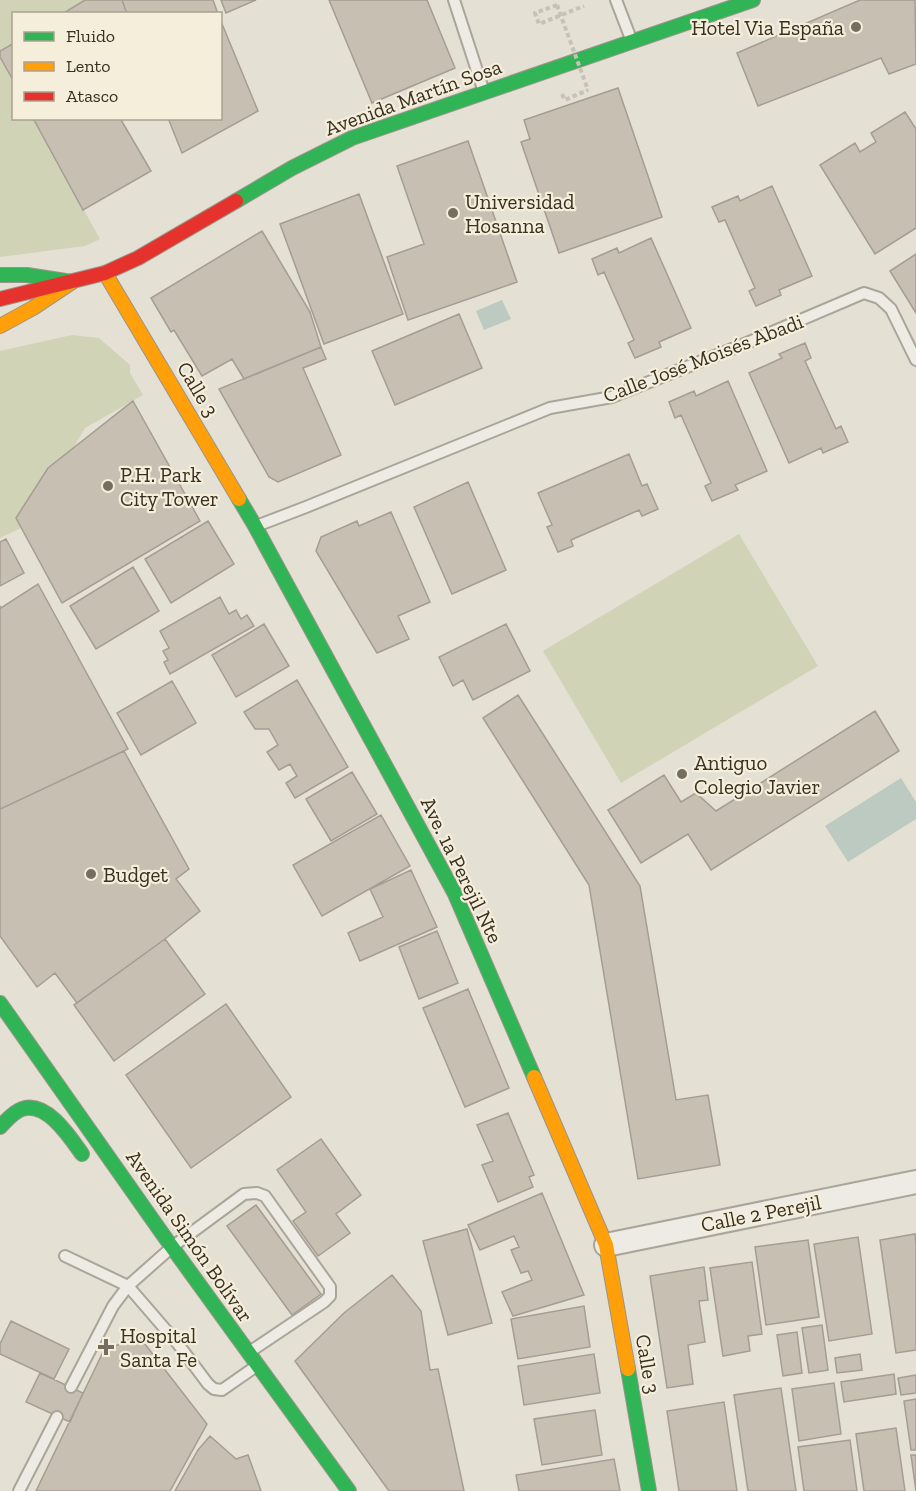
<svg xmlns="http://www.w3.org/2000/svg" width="916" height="1491" font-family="'Zilla Slab',serif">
  <rect width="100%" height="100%" fill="#e4e0d3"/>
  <path fill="#d1d3b6" d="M0,0H85L62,13L14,14L13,43L0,51Z
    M0,57L13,82L14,118L33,119L100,239L85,246L0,257Z
    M72,335L99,338L130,365V373L143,395L85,428L74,447L48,468L16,518L21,528L0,538V351Z
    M739,534L818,666L621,783L543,651Z"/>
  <path fill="#bccac2" d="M502,300L511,319L484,330L476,311Z
    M901,778L916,802V819L848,862L825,826Z"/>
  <path fill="#c8bfb3" stroke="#a59c92" stroke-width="1.5" d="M85,0H122L127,14H62Z
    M122,0H213L218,14H127Z
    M221,0H256L226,13Z
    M329,0H427L455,68L372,103Z
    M860,0H915L916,64L889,74L881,58L758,106L737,53Z
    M220,19L258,111L182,153L168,118H220Z
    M14,43V82L0,57V51Z
    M618,88L662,217L559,253L521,142L530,139L524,120Z
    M905,112L916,129V228L875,254L820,165L855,143L860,152L876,142L871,133Z
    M33,118H120L151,171L83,210Z
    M468,141L517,282L408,320L387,257L424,244L397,166Z
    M772,186L812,276L779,290L781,295L756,306L749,291L755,288L725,220L719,222L712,207L738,196L740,201Z
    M359,194L403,314L324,344L280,224Z
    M262,231L310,312L321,347L244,379L232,359L202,376L174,330L171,332L151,298Z
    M651,238L691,328L659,342L661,347L635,358L628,343L634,340L604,272L598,275L592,259L617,248L619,253Z
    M916,254V313L890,271Z
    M459,314L482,368L395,405L372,351Z
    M805,343L811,358L805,361L836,429L841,426L848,442L823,453L821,448L789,463L749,373L782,358L779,354Z
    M321,347L326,359L303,368L341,455L278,482L269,477L219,389Z
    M728,381L767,471L735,485L738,490L712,501L705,486L711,483L681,415L675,418L669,402L694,391L696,396Z
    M133,401L200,521L62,603L16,518L48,468Z
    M629,454L642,486L647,484L658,509L642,516L639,510L571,540L573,546L558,552L547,527L552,525L538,493Z
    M468,482L506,570L452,594L414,507Z
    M391,512L430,602L398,616L409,639L377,653L316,551L321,537L357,521L359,526Z
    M208,521L234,564L171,603L145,559Z
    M6,539L24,573L0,586V542Z
    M133,567L159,611L96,649L70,606Z
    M38,584L128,749L0,809V606L1,608Z
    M220,597L229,614L236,610L241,619L247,615L254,626L170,674L164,662L168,660L163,651L169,648L160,631Z
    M264,624L289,666L236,697L212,655Z
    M506,624L530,671L473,700L463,680L453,686L439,657Z
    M297,680L348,767L295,798L286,783L297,776L290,764L279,770L267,752L278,745L269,729H255L244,712Z
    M172,681L196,723L141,755L117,713Z
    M518,695L640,886L676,1100L708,1095L720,1165L638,1179L589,885L483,718Z
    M875,711L899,751L711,870L688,834L641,863L608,810L664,775L681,802L696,793L716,811Z
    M124,751L189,869L176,879L200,911L165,939L77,1003L55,973L37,987L0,936V809Z
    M352,772L377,814L331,841L306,799Z
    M381,815L410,866L322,916L293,865Z
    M411,870L437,927L360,961L348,933L383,917L370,889Z
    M437,931L458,983L419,999L399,947Z
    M165,939L205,994L114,1061L74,1005Z
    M468,989L509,1088L465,1107L423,1008Z
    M226,1004L291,1097L191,1168L126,1075Z
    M508,1113L534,1175L529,1177L533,1187L498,1202L482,1165L493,1161L477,1125Z
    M321,1139L361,1195L336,1214L350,1233L318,1256L293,1221L306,1212L277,1170Z
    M542,1193L584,1295L513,1316L502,1292L532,1280L528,1271L521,1273L511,1250L519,1247L514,1236L480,1250L468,1225Z
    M256,1205L321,1294L292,1315L227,1226Z
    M467,1229L492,1323L448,1335L423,1241Z
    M915,1234L916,1244V1350L896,1353L880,1240Z
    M858,1237L872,1334L829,1341L814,1244Z
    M808,1240L819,1317L766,1325L755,1247Z
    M752,1262L762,1334L748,1336L750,1351L723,1356L710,1268Z
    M704,1267L708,1300L699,1301L705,1342L688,1345L693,1384L667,1388L650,1276Z
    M392,1275L421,1311L430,1370L438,1369L464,1491H389L295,1361L344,1313Z
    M584,1306L590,1347L518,1359L511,1319Z
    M11,1321L69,1349L54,1379L0,1354V1344Z
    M822,1325L828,1370L809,1373L802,1328Z
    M797,1332L802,1373L783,1376L777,1335Z
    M138,1335L207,1424L170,1491H36L103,1352Z
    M594,1354L600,1393L524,1405L518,1366Z
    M860,1354L862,1370L837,1373L835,1358Z
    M40,1373L83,1393L70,1422L26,1402Z
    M894,1374L896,1394L844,1402L841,1382Z
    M916,1375V1393L901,1395L898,1378Z
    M834,1383L841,1434L799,1441L792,1389Z
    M781,1388L796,1491H748L734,1395Z
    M916,1399V1450H911L904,1401Z
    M724,1402L737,1491H679L667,1411Z
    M595,1410L602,1455L542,1465L534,1419Z
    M896,1428L905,1491H864L856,1434Z
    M210,1436L236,1459L248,1455L261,1491H175L198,1450Z
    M850,1440L857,1491H804L798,1447Z
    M911,1455H916V1491Z
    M614,1459L620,1491H519L516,1475Z"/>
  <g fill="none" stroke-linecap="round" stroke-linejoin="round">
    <g stroke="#aaa59b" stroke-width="14">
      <path id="lane" d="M454,0L483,89
        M616,0L631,39
        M259,525L306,507L550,408L612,397L619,394L742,345L864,293L879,298L891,309L916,360
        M65,1256L128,1286L178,1344L208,1384L214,1389L222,1390L255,1367
        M71,1387L113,1306L128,1286L172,1247L244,1194L257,1193L265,1196L330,1287V1296L324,1302L251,1351
        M19,1491L57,1417"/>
    </g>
    <g stroke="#aaa59b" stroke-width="26">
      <path id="street" d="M606,1245L916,1182"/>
    </g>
    <g stroke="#9a958a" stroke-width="16">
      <path id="fast" d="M236,201L292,168L352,138L753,0
        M0,275H27L72,282
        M239,499L255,526L455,894L534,1077
        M0,1003L164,1236L349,1491
        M0,1127C6,1121 13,1112 22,1109C46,1100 70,1137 82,1154
        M628,1369L649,1491"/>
    </g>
    <g stroke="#9a958a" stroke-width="16">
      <path id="slow" d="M105,273L239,499
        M0,326L33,308L72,282
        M534,1077L606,1245L628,1369"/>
    </g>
    <g stroke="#9a958a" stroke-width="16">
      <path id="jam" d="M0,299L105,273L138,258L236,201"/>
    </g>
    <path stroke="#c5c2ba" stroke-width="4" stroke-dasharray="4.5 3" stroke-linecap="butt" d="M557,5L535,13L539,24L584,6
      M562,94L565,100L588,90"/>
    <use href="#lane" stroke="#edebe3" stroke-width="10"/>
    <use href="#street" stroke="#edebe3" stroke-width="22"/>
    <use href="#fast" stroke="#30b455" stroke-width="14"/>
    <use href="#slow" stroke="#ff9f0a" stroke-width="14"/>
    <use href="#jam" stroke="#e5322d" stroke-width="14"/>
    <path stroke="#c5c2ba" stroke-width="4" stroke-dasharray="4.5 3" stroke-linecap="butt" d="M557,5L588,90"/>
  </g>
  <g fill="#756d60" stroke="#f4eeda" stroke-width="2">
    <circle cx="856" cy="27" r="6"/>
    <circle cx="453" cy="213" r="6"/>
    <circle cx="108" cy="486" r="6"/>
    <circle cx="682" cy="774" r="6"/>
    <circle cx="91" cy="874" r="6"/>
    <path d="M103 1338h6v6h6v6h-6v6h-6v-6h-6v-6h6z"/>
  </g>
  <g text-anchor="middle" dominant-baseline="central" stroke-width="4.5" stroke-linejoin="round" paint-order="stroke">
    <g font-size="21" fill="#392f22" stroke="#f4eeda" text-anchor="start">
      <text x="844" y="27" text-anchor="end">Hotel Via España</text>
      <text x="465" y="201">Universidad<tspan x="465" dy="24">Hosanna</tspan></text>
      <text x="120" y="474">P.H. Park<tspan x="120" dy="24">City Tower</tspan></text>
      <text x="694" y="762">Antiguo<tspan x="694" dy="24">Colegio Javier</tspan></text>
      <text x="103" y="874">Budget</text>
      <text x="120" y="1335">Hospital<tspan x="120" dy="24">Santa Fe</tspan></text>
    </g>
    <g font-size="21" fill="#392f22" stroke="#f4eeda">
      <text transform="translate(413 97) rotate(-20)">Avenida Martín Sosa</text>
      <text transform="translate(703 358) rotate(-21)">Calle José Moisés Abadi</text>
      <text transform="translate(198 389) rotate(59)">Calle 3</text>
      <text transform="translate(462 870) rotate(64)">Ave. 1a Perejil Nte</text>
      <text transform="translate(761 1213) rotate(-11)">Calle 2 Perejil</text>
      <text transform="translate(190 1236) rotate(55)">Avenida Simón Bolívar</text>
      <text transform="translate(648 1364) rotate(80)">Calle 3</text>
    </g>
  </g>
  <rect x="12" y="12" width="210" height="108" fill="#f4eeda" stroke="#a9a290" stroke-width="1.5"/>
  <rect x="24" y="32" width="30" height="9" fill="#30b455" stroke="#a9a290" stroke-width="1.5"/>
  <text x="66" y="42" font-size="18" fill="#392f22">Fluido</text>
  <rect x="24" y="62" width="30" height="9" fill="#ff9f0a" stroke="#a9a290" stroke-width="1.5"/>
  <text x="66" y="72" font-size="18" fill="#392f22">Lento</text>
  <rect x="24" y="92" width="30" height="9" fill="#e5322d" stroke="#a9a290" stroke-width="1.5"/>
  <text x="66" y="102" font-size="18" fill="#392f22">Atasco</text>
</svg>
